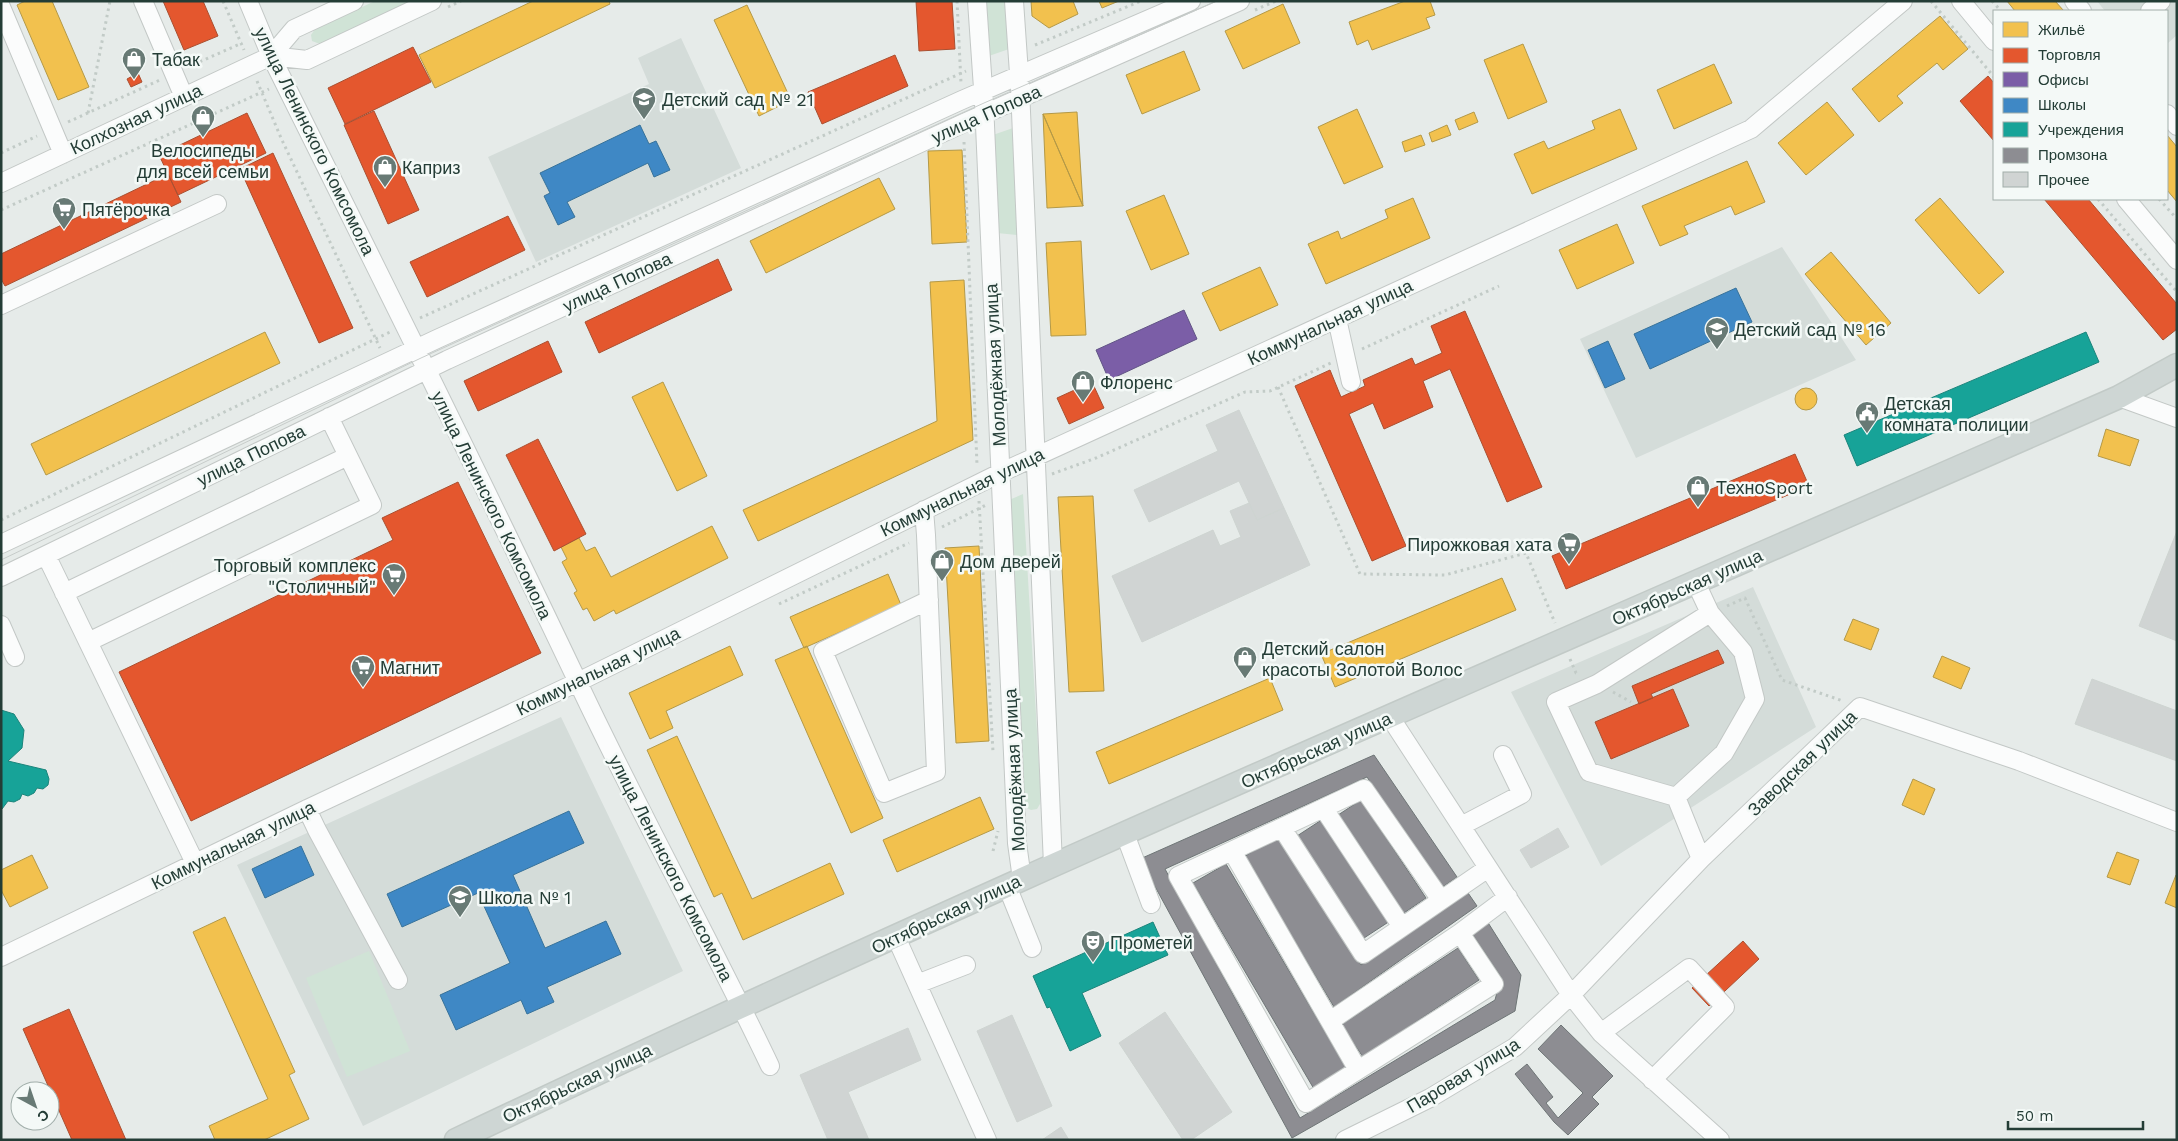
<svg xmlns="http://www.w3.org/2000/svg" width="2178" height="1141" font-family="'Work Sans',sans-serif">
  <rect width="100%" height="100%" fill="#e6ebe9"/>
  <path fill="#d4dcd9" d="M2097,1H2177V35L2167,44V11H2105Z
    M681,38L741,168L536,262L488,157L649,84L638,58Z
    M1782,247L1856,360L1636,458L1580,339Z
    M1753,587L1816,727L1601,866L1511,692Z
    M561,717L683,971L363,1126L237,865Z"/>
  <path fill="#d0e3d6" d="M375,1H414L320,44L312,41L311,35L315,29Z
    M983,1H1007L1009,49L986,57Z
    M1013,128L1017,235L997,233L990,136Z
    M1023,494L1040,782V804L1037,809L1031,810L1025,807L1022,798L1009,500Z
    M369,951L410,1051L347,1077L306,978Z"/>
  <path fill="#f2c14e" stroke="#b49947" d="M25,1H52L89,87L58,100L17,5Z
    M533,1H609L610,4L435,88L419,55Z
    M1031,1H1073L1078,14L1049,28L1032,16Z
    M1099,1H1119L1102,8Z
    M1405,1H1430L1435,15L1426,18L1430,28L1372,50L1368,40L1357,45L1349,22Z
    M2007,1H2055L2064,11H2015Z
    M1283,4L1300,43L1243,69L1225,31Z
    M747,5L791,100L759,116L714,20Z
    M1940,16L1968,49L1943,70L1937,63L1897,96L1903,103L1879,122L1852,89Z
    M1523,44L1547,102L1508,119L1484,60Z
    M1184,51L1200,90L1142,114L1126,75Z
    M1714,64L1732,103L1674,129L1657,90Z
    M1827,102L1854,135L1806,175L1778,143Z
    M1357,109L1383,167L1344,184L1318,127Z
    M1620,109L1637,149L1532,194L1514,154L1544,141L1548,149L1595,129L1592,121Z
    M1077,112L1083,206L1043,114Z
    M1474,112L1478,122L1459,130L1455,120Z
    M1043,114L1083,206L1047,208Z
    M1447,125L1451,135L1432,142L1429,133Z
    M1421,135L1425,145L1405,152L1402,142Z
    M2167,135L2177,147V202L2167,190Z
    M962,150L967,242L932,244L928,151Z
    M1747,161L1765,202L1735,215L1731,206L1684,226L1688,234L1660,246L1642,206Z
    M879,178L895,209L766,273L750,241Z
    M1164,195L1189,254L1151,270L1126,211Z
    M1413,198L1430,238L1326,284L1308,244L1338,231L1341,239L1388,218L1385,210Z
    M1940,198L2004,272L1979,294L1915,220Z
    M1617,224L1634,263L1577,289L1559,250Z
    M1081,241L1086,335L1051,336L1046,243Z
    M1831,252L1891,323L1866,345L1805,274Z
    M1260,267L1278,305L1220,331L1202,293Z
    M964,280L973,440L758,541L743,510L937,421L930,282Z
    M265,332L280,363L46,475L31,444Z
    M663,382L707,476L677,491L632,397Z
    M1795 399a11 11 0 1 1 22 0a11 11 0 1 1-22 0Z
    M2106,429L2139,440L2130,466L2098,456Z
    M1093,496L1104,691L1069,692L1058,497Z
    M712,526L728,558L616,614L614,610L594,621L587,608L583,610L574,593L577,591L562,562L567,559L561,547L579,538L586,551L595,547L611,577Z
    M979,546L989,741L956,743L945,548Z
    M888,574L901,605L804,648L790,617Z
    M1502,578L1516,610L1335,687L1321,654Z
    M1853,619L1879,629L1871,650L1844,640Z
    M730,646L743,675L666,711L673,728L650,739L629,693Z
    M807,646L883,818L851,833L775,660Z
    M1942,656L1970,668L1961,689L1933,677Z
    M1270,678L1283,710L1109,784L1096,752Z
    M677,736L752,899L830,863L844,894L743,940L722,893L714,897L647,750Z
    M1913,779L1935,789L1924,815L1902,805Z
    M980,797L994,829L897,872L883,840Z
    M2117,852L2139,860L2130,885L2107,877Z
    M32,855L48,888L10,907L1,890V870Z
    M2176,875L2177,876V908L2165,903Z
    M225,917L295,1072L289,1075L309,1119L264,1140H215L209,1126L268,1099L193,932Z"/>
  <path fill="#e4572e" stroke="#aa4f30" d="M163,1H203L218,36L184,50Z
    M916,1H952L955,49L919,51Z
    M413,47L431,82L345,124L328,88Z
    M895,55L908,86L822,124L808,92Z
    M138,73L142,82L131,87L127,79Z
    M1988,76L1994,83V141L1960,101Z
    M374,111L419,210L388,224L344,125Z
    M247,113L266,153L178,195L159,155Z
    M273,153L353,328L319,343L240,169Z
    M168,174L181,202L5,286L1,279V254Z
    M2044,199H2088L2177,304V329L2163,340Z
    M508,216L525,250L427,297L410,262Z
    M718,259L732,290L599,353L585,322Z
    M1465,311L1542,487L1507,502L1450,369L1423,381L1433,407L1384,429L1373,403L1349,414L1406,546L1372,561L1295,386L1330,370L1341,397L1365,386L1363,380L1412,358L1415,365L1442,353L1431,326Z
    M548,341L562,372L478,411L464,381Z
    M1092,382L1104,408L1069,424L1057,398Z
    M538,439L586,534L554,551L506,455Z
    M1795,454L1809,486L1566,589L1552,556Z
    M458,482L541,653L191,821L119,672L393,540L382,518Z
    M1718,650L1724,663L1651,694L1653,698L1639,704L1632,686Z
    M1673,689L1689,726L1611,759L1595,722Z
    M1743,941L1759,959L1709,1006L1692,988Z
    M69,1009L126,1140H72L23,1029Z"/>
  <path fill="#7b5ea7" stroke="#615485" d="M1184,310L1197,339L1109,380L1096,350Z"/>
  <path fill="#3f88c5" stroke="#37729a" d="M640,125L649,144L656,141L670,170L654,177L648,163L567,202L575,217L558,225L544,196L550,193L540,173Z
    M1736,288L1752,322L1650,369L1634,334Z
    M1608,341L1625,379L1605,388L1588,350Z
    M569,811L584,843L513,875L545,948L606,921L621,954L547,987L554,1002L527,1014L521,1000L456,1030L440,995L510,963L478,893L402,927L387,894Z
    M301,846L314,875L265,898L252,869Z"/>
  <path fill="#17a398" stroke="#1b847b" d="M2086,332L2099,362L1857,466L1844,435Z
    M1,710L14,714L24,730L22,748L8,761L46,770L49,779L48,785L43,789L37,788L34,793L28,796L22,794L20,799L14,802L8,801L2,809Z
    M1153,922L1168,955L1082,993L1101,1036L1070,1051L1050,1007L1047,1008L1033,976Z"/>
  <path fill="#8d8d92" stroke="#6e7576" d="M1374,755L1457,877L1441,888L1367,777L1165,869L1300,1118L1495,1000L1501,977L1471,932L1487,921L1521,975L1515,1011L1292,1138L1140,859Z
    M1361,800L1426,898L1401,915L1335,817Z
    M1323,819L1390,921L1364,938L1297,836Z
    M1276,836L1361,965L1466,890L1477,906L1334,1007L1244,857Z
    M1226,864L1347,1069L1314,1089L1193,883Z
    M1458,948L1479,980L1363,1057L1341,1025Z
    M1561,1025L1613,1076L1592,1097L1599,1104L1568,1135L1554,1122L1515,1074L1527,1064L1553,1097L1546,1103L1558,1118L1583,1093L1538,1049Z"/>
  <path fill="#d0d4d3" stroke="#ced4d1" d="M1239,410L1284,508L1257,520L1239,481L1149,522L1134,490L1218,451L1206,425Z
    M1249,503L1257,520L1284,508L1310,565L1142,642L1112,576L1213,530L1220,546L1241,537L1230,511Z
    M2177,531V641L2139,626Z
    M2092,679L2177,711V761L2075,724Z
    M1558,828L1569,847L1531,868L1520,850Z
    M1165,1012L1232,1112L1191,1140H1183L1119,1043Z
    M1012,1015L1052,1106L1017,1122L977,1031Z
    M908,1028L921,1060L848,1092L869,1140H828L800,1075Z
    M1061,1127L1069,1140H1042Z"/>
  <g fill="none" stroke-linecap="round" stroke-linejoin="round">
    <g stroke="#c3c8c6" stroke-width="20">
      <path id="minor" d="M143,1L184,97
        M248,1L271,56C377,269 483,482 585,697C644,821 711,942 770,1066
        M977,1L984,103L1017,843L1022,879
        M1014,1L1020,88L1053,865
        M1961,1L1994,41
        M2074,1L2082,11
        M1,7L63,154
        M2150,11L2161,1
        M271,56L307,60L432,1
        M2167,114L2177,126
        M1,183L271,56L294,29L354,1
        M2126,199L2177,260
        M1,305L217,204
        M1337,319L1351,382
        M2119,397L2177,418
        M924,510L926,535L936,772L884,793L823,651L929,600
        M1,544L437,339L962,100L1191,1
        M46,555L195,863
        M1,577L447,360L964,123L1240,1
        M64,593L348,456
        M1,625L15,657
        M88,642L372,505L329,417
        M1390,717L1571,995L1601,1033L1720,1140
        M1676,797L1589,772L1556,702L1597,684L1710,613
        M1676,797L1724,753L1755,699L1743,652L1710,613L1696,583
        M1676,797L1701,859
        M307,809L317,830L398,980
        M1324,809L1402,927
        M1461,826L1522,794L1503,755
        M1282,828L1363,954L1488,868
        M1125,834L1151,904
        M1232,851L1358,1070
        M1007,886L1032,948
        M1441,900L1364,789L1178,876L1306,1103L1494,984L1460,933
        M896,937L987,1140
        M1,957L307,809L578,682L1000,473L1751,129L1903,1
        M917,984L966,965
        M1330,1021L1460,933L1508,897
        M1601,1033L1689,968L1725,1007L1652,1080
        M1345,1140L1430,1098L1515,1047L1571,995L1701,859L1860,707L2019,761L2177,822"/>
    </g>
    <g stroke="#c2cac7" stroke-width="25">
      <path id="major" d="M456,1140C1005,879 1564,641 2119,397L2177,365"/>
    </g>
    <path stroke="#c2cbc7" stroke-width="3" stroke-dasharray="2.5 4" stroke-linecap="butt" d="M223,1L244,50
      M957,1L961,83
      M1931,1L1994,77
      M1992,1L2001,11
      M448,7L461,1
      M1255,10L1276,1
      M1035,45L1141,1
      M188,67L242,43
      M257,81L281,138L380,348
      M88,113L110,1
      M68,122L160,80
      M964,142L977,465
      M1,153L37,136
      M2098,199L2177,292
      M2159,199L2177,219
      M1,210L269,89
      M420,318L966,71
      M1362,349L1499,286
      M1278,387L1360,574L1445,575L1526,553L1555,623
      M1052,474L1096,458L1245,392L1270,391L1331,363
      M979,501L993,752
      M1,520L390,332
      M942,527L986,505
      M779,604L909,543
      M1727,606L1745,598L1782,680L1843,701
      M1570,659L1576,673L1579,674
      M1613,692L1631,702
      M993,851L998,831"/>
    <use href="#minor" stroke="#fbfcfc" stroke-width="18"/>
    <use href="#major" stroke="#ced6d4" stroke-width="22"/>
    <path stroke="#c7ccca" stroke-width="1" d="M1,560L421,358L984,103L1217,1"/>
  </g>
  <defs>
    <g id="shop-pin" transform="scale(1.25)"><path d="M0 17L-7.5 6A9.5 9.5 0 1 1 7.5 6Z" fill="#687a75" stroke="#f4f9f7"/><path d="M-5-2.5h2.3a2.7 3.5 0 0 1 5.4 0H5L5.5 6h-11ZM-1.5-2.5h3a1.5 2.3 0 0 0-3 0Z" fill="#fff"/></g>
    <g id="school-pin" transform="scale(1.25)"><path d="M0 17L-7.5 6A9.5 9.5 0 1 1 7.5 6Z" fill="#687a75" stroke="#f4f9f7"/><path d="M0-5L7-2L0 1L-7-2ZM-4 1L0 2.5L4 1V4Q0 6-4 4Z" fill="#fff"/></g>
    <g id="supermarket-pin" transform="scale(1.25)"><path d="M0 17L-7.5 6A9.5 9.5 0 1 1 7.5 6Z" fill="#687a75" stroke="#f4f9f7"/><path d="M-6-5.5h2.5l.6 2H6L4.5 2H-2.5L-4.4-4H-6ZM-1.5 3.2a1.3 1.3 0 1 0 .1 0ZM3 3.2a1.3 1.3 0 1 0 .1 0Z" fill="#fff"/></g>
    <g id="civic-pin" transform="scale(1.25)"><path d="M0 17L-7.5 6A9.5 9.5 0 1 1 7.5 6Z" fill="#687a75" stroke="#f4f9f7"/><path d="M-.6-6.5H3V-4.5H.6V-3L4-1V1h2V6H-6V1h2V-1L-.6-3ZM-1.2 2.5V6h2.4V2.5Z" fill="#fff"/></g>
    <g id="theatre-pin" transform="scale(1.25)"><path d="M0 17L-7.5 6A9.5 9.5 0 1 1 7.5 6Z" fill="#687a75" stroke="#f4f9f7"/><path d="M-5-5.5Q0-4 5-5.5V0Q5 5 0 6Q-5 5-5 0ZM-3.3-2.5H-1v1.5H-3.3ZM1-2.5H3.3v1.5H1ZM-2.8 1Q0 5.5 2.8 1Z" fill="#fff"/></g>
  </defs>
  <g fill-rule="evenodd">
    <use href="#shop-pin" x="134" y="59"/>
    <use href="#school-pin" x="644" y="99"/>
    <use href="#shop-pin" x="203" y="117"/>
    <use href="#shop-pin" x="385" y="167"/>
    <use href="#supermarket-pin" x="64" y="209"/>
    <use href="#school-pin" x="1717" y="329"/>
    <use href="#shop-pin" x="1083" y="382"/>
    <use href="#civic-pin" x="1867" y="413"/>
    <use href="#shop-pin" x="1698" y="487"/>
    <use href="#supermarket-pin" x="1569" y="544"/>
    <use href="#shop-pin" x="942" y="561"/>
    <use href="#supermarket-pin" x="394" y="575"/>
    <use href="#shop-pin" x="1245" y="658"/>
    <use href="#supermarket-pin" x="363" y="667"/>
    <use href="#school-pin" x="460" y="897"/>
    <use href="#theatre-pin" x="1093" y="942"/>
  </g>
  <g text-anchor="middle" dominant-baseline="central" stroke-width="5" stroke-linejoin="round" paint-order="stroke">
    <g font-size="18" fill="#243d36" stroke="#f4f9f7" text-anchor="start">
      <text x="152" y="59">Табак</text>
      <text x="662" y="99">Детский сад № 21</text>
      <text x="203" y="150" text-anchor="middle">Велосипеды<tspan x="203" dy="21">для всей семьи</tspan></text>
      <text x="402" y="167">Каприз</text>
      <text x="82" y="209">Пятёрочка</text>
      <text x="1734" y="329">Детский сад № 16</text>
      <text x="1100" y="382">Флоренс</text>
      <text x="1884" y="403">Детская<tspan x="1884" dy="21">комната полиции</tspan></text>
      <text x="1716" y="487">ТехноSport</text>
      <text x="1552" y="544" text-anchor="end">Пирожковая хата</text>
      <text x="960" y="561">Дом дверей</text>
      <text x="376" y="565" text-anchor="end">Торговый комплекс<tspan x="376" dy="21">"Столичный"</tspan></text>
      <text x="1262" y="648">Детский салон<tspan x="1262" dy="21">красоты Золотой Волос</tspan></text>
      <text x="380" y="667">Магнит</text>
      <text x="478" y="897">Школа № 1</text>
      <text x="1110" y="942">Прометей</text>
    </g>
    <g font-size="18" fill="#243d36" stroke="#f4f9f7">
      <text transform="translate(986 114) rotate(-24)">улица Попова</text>
      <text transform="translate(136 119) rotate(-25)">Колхозная улица</text>
      <text transform="translate(315 141) rotate(64)">улица Ленинского Комсомола</text>
      <text transform="translate(617 282) rotate(-25)">улица Попова</text>
      <text transform="translate(1330 322) rotate(-25)">Коммунальная улица</text>
      <text transform="translate(995 365) rotate(-93)">Молодёжная улица</text>
      <text transform="translate(251 455) rotate(-26)">улица Попова</text>
      <text transform="translate(962 492) rotate(-26)">Коммунальная улица</text>
      <text transform="translate(492 505) rotate(64)">улица Ленинского Комсомола</text>
      <text transform="translate(1687 587) rotate(-24)">Октябрьская улица</text>
      <text transform="translate(598 671) rotate(-26)">Коммунальная улица</text>
      <text transform="translate(1316 750) rotate(-24)">Октябрьская улица</text>
      <text transform="translate(1802 763) rotate(-44)">Заводская улица</text>
      <text transform="translate(1014 770) rotate(-93)">Молодёжная улица</text>
      <text transform="translate(233 845) rotate(-26)">Коммунальная улица</text>
      <text transform="translate(671 868) rotate(63)">улица Ленинского Комсомола</text>
      <text transform="translate(946 914) rotate(-25)">Октябрьская улица</text>
      <text transform="translate(1463 1075) rotate(-31)">Паровая улица</text>
      <text transform="translate(577 1083) rotate(-25)">Октябрьская улица</text>
    </g>
  </g>
  <rect width="2178" height="1141" fill="none" stroke="#243d36" stroke-width="5"/>
  <rect x="1993" y="10" width="175" height="190" fill="#f4f9f7" stroke="#a1aeaa"/>
  <rect x="2003" y="22" width="25" height="15" fill="#f2c14e" stroke="#a1aeaa"/>
  <text x="2038" y="35" font-size="15" fill="#243d36">Жильё</text>
  <rect x="2003" y="48" width="25" height="15" fill="#e4572e" stroke="#a1aeaa"/>
  <text x="2038" y="60" font-size="15" fill="#243d36">Торговля</text>
  <rect x="2003" y="72" width="25" height="15" fill="#7b5ea7" stroke="#a1aeaa"/>
  <text x="2038" y="85" font-size="15" fill="#243d36">Офисы</text>
  <rect x="2003" y="98" width="25" height="15" fill="#3f88c5" stroke="#a1aeaa"/>
  <text x="2038" y="110" font-size="15" fill="#243d36">Школы</text>
  <rect x="2003" y="122" width="25" height="15" fill="#17a398" stroke="#a1aeaa"/>
  <text x="2038" y="135" font-size="15" fill="#243d36">Учреждения</text>
  <rect x="2003" y="148" width="25" height="15" fill="#8d8d92" stroke="#a1aeaa"/>
  <text x="2038" y="160" font-size="15" fill="#243d36">Промзона</text>
  <rect x="2003" y="172" width="25" height="15" fill="#d0d4d3" stroke="#a1aeaa"/>
  <text x="2038" y="185" font-size="15" fill="#243d36">Прочее</text>
  <g transform="translate(35 1106) rotate(140)"><circle r="24" fill="#f4f9f7" stroke="#a1aeaa"/>
  <path d="M0-4L9 19L0 12L-9 19Z" fill="#687a75"/>
  <text y="-8" font-size="14" font-weight="bold" text-anchor="middle" fill="#243d36">С</text>
  </g>
  <path d="M2008 1121v8h135v-8" fill="none" stroke="#243d36" stroke-width="2.5"/>
  <text x="2016" y="1121" font-size="15" fill="#243d36" stroke="#f4f9f7" stroke-width="4" paint-order="stroke">50 m</text>
</svg>
